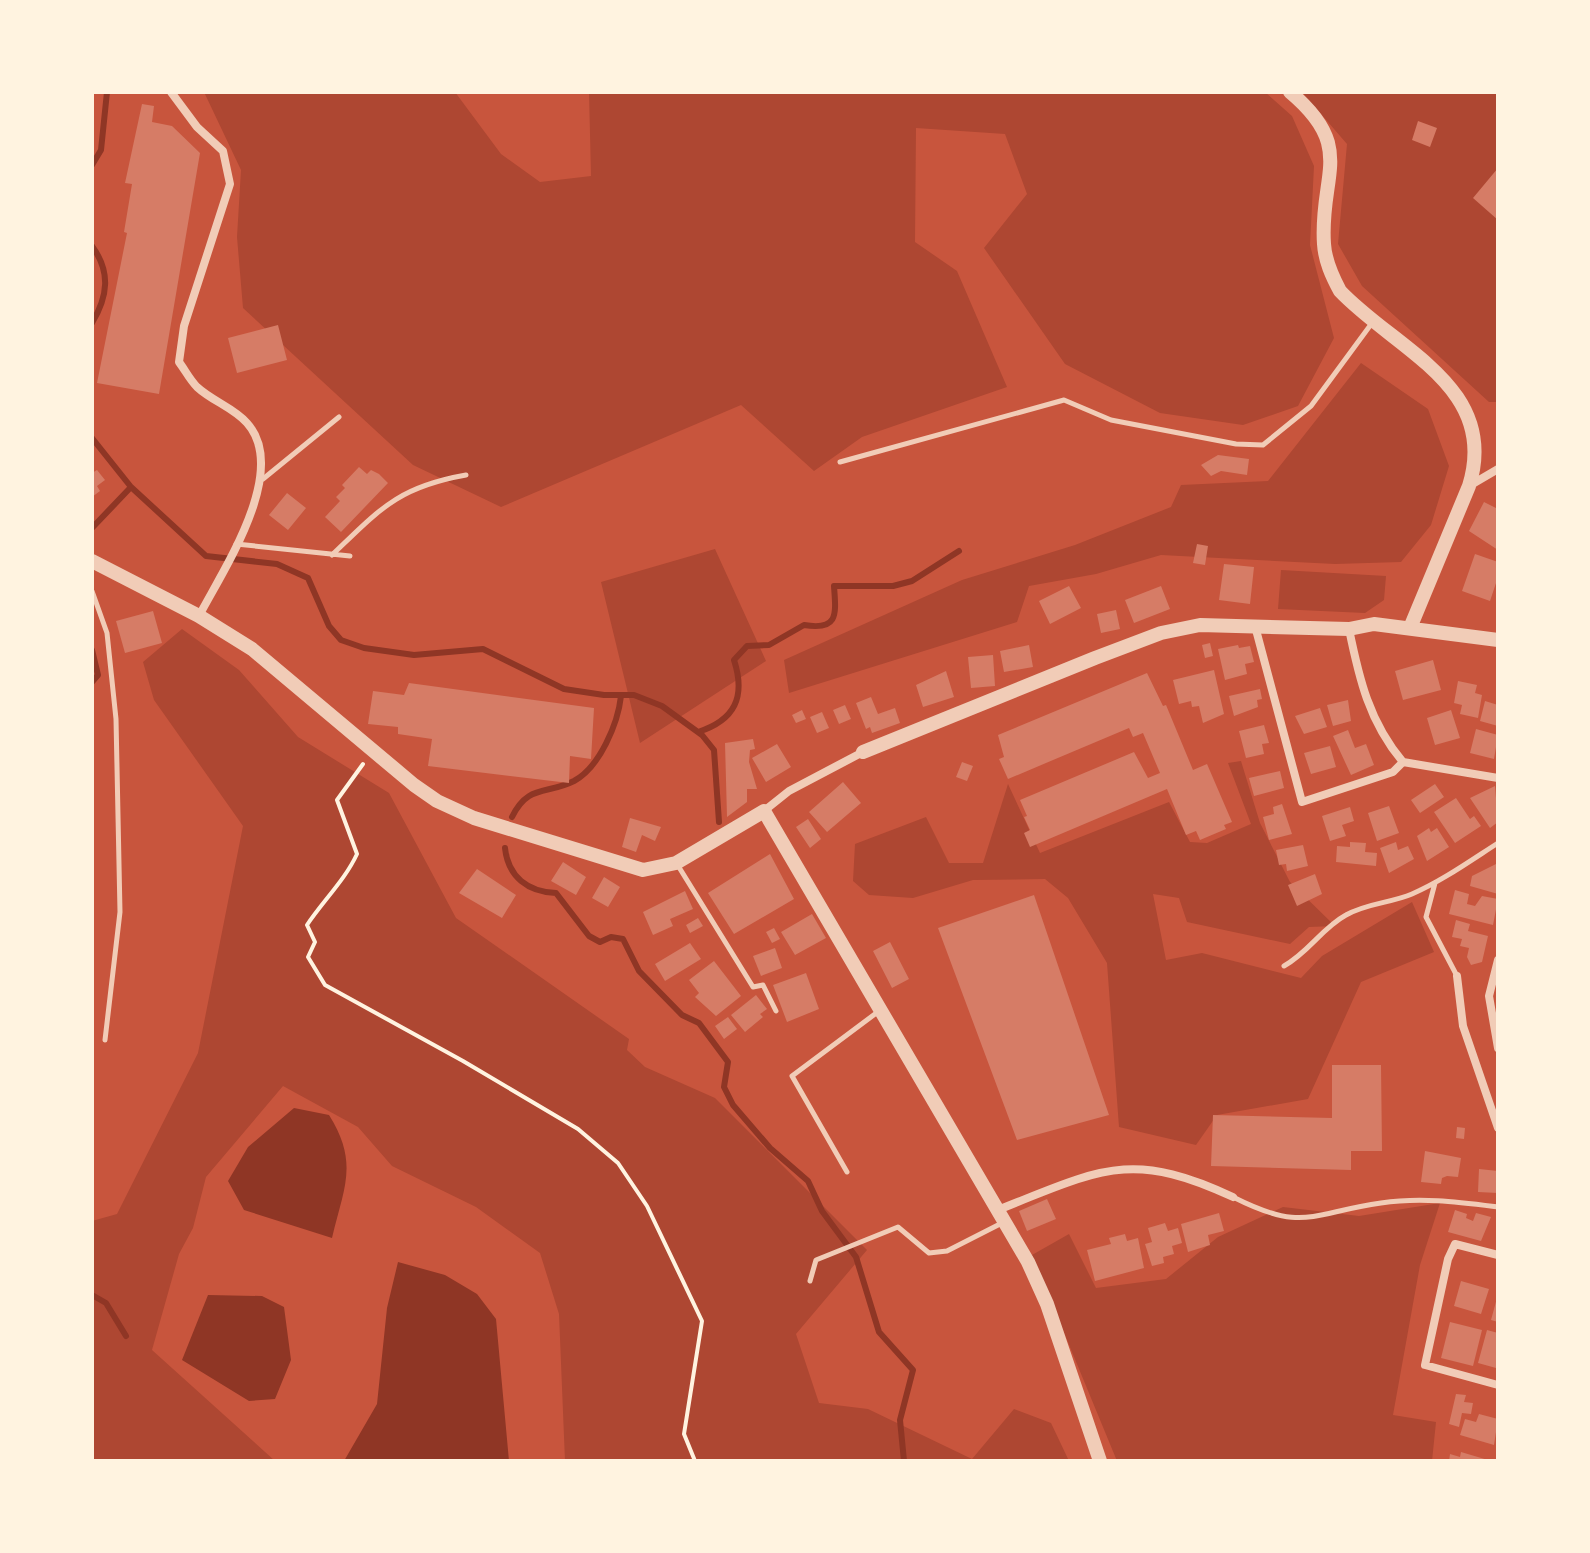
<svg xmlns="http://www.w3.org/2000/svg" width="1590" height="1553" font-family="'PT Sans',sans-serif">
  <rect width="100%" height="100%" fill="#c8553d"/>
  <path fill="#ae4732" d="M204,92H455L501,154L540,182L591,176L589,92H1265L1292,116L1314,166L1310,245L1334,338L1298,406L1243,425L1160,413L1065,364L984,248L1027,194L1005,134L916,128L915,242L957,271L1007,387L862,437L814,471L741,405L501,507L413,465L243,308L237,237L241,170Z
    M1302,92L1498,93V402H1489L1362,286L1338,244L1347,144Z
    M1361,363L1428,409L1449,466L1431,525L1401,562L1335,564L1161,555L1096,574L1029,586L1017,622L789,693L784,660L962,580L1075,545L1171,507L1181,485L1268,481Z
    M715,549L766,661L640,743L601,582Z
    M1281,570L1386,576L1384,600L1365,613L1278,609Z
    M182,629L239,670L298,737L389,793L456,918L629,1039L627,1050L645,1067L715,1098L867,1250L796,1334L819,1403L868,1409L972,1459L1014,1409L1051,1423L1069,1461H565L559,1314L540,1253L476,1207L392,1166L358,1127L283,1086L206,1177L193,1228L179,1254L152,1350L275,1461H92V1221L117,1214L198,1053L243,826L154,700L143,662Z
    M1241,761L1260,823L1290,882L1335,926L1309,927L1290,944L1187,922L1179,898L1153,894L1166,960L1202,953L1301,978L1322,956L1412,902L1434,952L1361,982L1308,1099L1217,1115L1196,1145L1119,1127L1107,963L1068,898L1045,879L973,880L913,898L869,895L853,881L855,844L926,817L949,863H983L1008,784L1040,853L1169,802L1190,842L1207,843L1251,824L1228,763Z
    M1440,1203L1420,1265L1393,1415L1436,1422L1432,1461H1117L1032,1255L1069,1234L1096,1288L1166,1279L1218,1237L1283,1207L1359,1216Z"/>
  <path fill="#8f3625" d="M294,1108L329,1115C359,1163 344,1187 332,1238L244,1210L228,1181L248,1147Z
    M398,1262L445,1275L477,1294L496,1319L509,1461H344L377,1404L387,1308Z
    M208,1295L262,1296L284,1307L291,1360L275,1399L249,1401L182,1360Z"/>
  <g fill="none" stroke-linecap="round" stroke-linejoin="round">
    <path stroke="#8f3625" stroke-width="6" d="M92,165L101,150L107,92
      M92,246C111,272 108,296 92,323
      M92,438L131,487L206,556L277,564L308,578L329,626L341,640L364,648L414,655L483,649L564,689L604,695H634L662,706L702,735L714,750L719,822
      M92,528L131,487
      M92,650L98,675L92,682
      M698,732C735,720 746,697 734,660L747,646L769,645L804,625C839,631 836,614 834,586H893L912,581L959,551
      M512,817C528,784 546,795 574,781C600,767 618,723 621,696
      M505,848C508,877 528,892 556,893L589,936L600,942L611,937L623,939L639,971L682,1015L699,1023L728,1062L724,1087L733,1105L770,1148L808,1181L822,1211L856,1257L879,1332L913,1370L900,1420L904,1461
      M92,1295L106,1303L126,1336"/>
  </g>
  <path fill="#d67c66" d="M142,104L154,106L152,122L172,126L200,153L159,394L97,383L127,233L124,232L132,184L125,183Z
    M1418,121L1437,128L1430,147L1412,140Z
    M1498,168V220L1473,198Z
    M278,325L287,360L237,373L228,338Z
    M1218,455L1249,459L1247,475L1221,471L1211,476L1201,465Z
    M359,467L367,474L371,470L379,474L388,483L341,532L325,517L340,501L336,497L345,488L342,485Z
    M97,470L105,480L97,486L100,491L92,497V473Z
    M287,493L306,508L288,530L269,515Z
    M1484,502L1498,509V550L1469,531Z
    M1197,544L1208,546L1205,565L1193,563Z
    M1475,554L1498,562V577L1490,601L1462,591Z
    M1224,564L1254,567L1250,604L1219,600Z
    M1069,586L1081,608L1050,624L1039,601Z
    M1161,586L1170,609L1134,623L1125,600Z
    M1116,610L1120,629L1101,633L1097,614Z
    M153,611L162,643L125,653L116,621Z
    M1210,643L1213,656L1205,658L1202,645Z
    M1029,645L1033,667L1004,672L1000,651Z
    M1238,645L1239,648L1250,646L1254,662L1245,664L1247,674L1225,680L1218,649Z
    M993,655L995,686L971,688L968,657Z
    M1433,660L1441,690L1403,700L1395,671Z
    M1214,670L1224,714L1203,723L1199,706L1192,707L1191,701L1179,704L1173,680Z
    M946,671L954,697L923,707L916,685Z
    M1147,673L1163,706L1166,705L1193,770L1207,764L1232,822L1224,825L1226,829L1200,840L1196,831L1186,835L1167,789L1030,847L1024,833L1030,830L1024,817L1027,816L1020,800L1134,752L1148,778L1160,773L1143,733L1133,737L1129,728L1008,779L999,759L1004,757L998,735Z
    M1458,681L1477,685L1475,693L1482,695L1478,718L1460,714L1462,705L1454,703Z
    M409,683L594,708L591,759L570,756L569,783L428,766L432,739L398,734V727L368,724L373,691L404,695Z
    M1260,689L1262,699L1257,700L1258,707L1234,716L1229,696Z
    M871,697L878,714L895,708L900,723L872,733L870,727L866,729L856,703Z
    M1348,700L1351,721L1333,726L1327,705Z
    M1485,701L1498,705V726L1480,721Z
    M845,705L851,719L839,724L833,710Z
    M1320,708L1327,727L1304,734L1295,716Z
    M802,710L806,719L796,723L792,715Z
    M1451,710L1460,738L1435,745L1427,718Z
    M822,712L829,728L817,733L810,717Z
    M1264,725L1269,743L1262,744L1264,754L1246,758L1239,731Z
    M1476,729L1498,735L1494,759L1470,753Z
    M1348,730L1355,748L1366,744L1374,765L1351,775L1333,736Z
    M753,739L755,749L750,750L749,762L757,789H747V802L727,817L725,743Z
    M777,744L791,767L766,782L752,758Z
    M1330,746L1336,767L1311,774L1304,753Z
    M962,762L973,766L967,781L956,777Z
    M1280,771L1284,788L1254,796L1249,778Z
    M843,782L861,803L827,832L809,812Z
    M1435,784L1444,797L1420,813L1411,800Z
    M1495,786L1498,822L1490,828L1470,798Z
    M1456,798L1470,819L1474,816L1481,826L1455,843L1434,812Z
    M1282,804L1292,834L1269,840L1263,817L1274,814L1273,807Z
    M1389,806L1399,833L1377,841L1368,813Z
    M1350,807L1354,821L1342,825L1346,836L1330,841L1322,816Z
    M630,818L661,827L655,841L642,835L636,852L622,847Z
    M808,819L821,839L810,848L796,827Z
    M1429,828L1431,832L1437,828L1449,847L1427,861L1417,836Z
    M1350,842L1366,843L1365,852L1377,853L1376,866L1336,862L1337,846L1350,847Z
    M1396,842L1398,850L1408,846L1414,859L1389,873L1380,848Z
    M1303,845L1308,866L1287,871L1286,864L1279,865L1276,850Z
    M770,854L794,899L734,934L708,893Z
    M563,862L586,877L576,895L551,881Z
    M1498,863V894L1470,886L1472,876Z
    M477,869L516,895L502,918L459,893Z
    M1315,874L1322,894L1297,906L1288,885Z
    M604,877L620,887L608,907L592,898Z
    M1455,890L1469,894L1467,904L1475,906L1482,896L1498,899L1493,925L1449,914Z
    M685,891L693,909L670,919L673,926L653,935L643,912Z
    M1034,895L1109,1115L1017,1140L938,928Z
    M812,914L826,938L795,955L781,932Z
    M698,918L703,926L690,933L686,925Z
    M1456,920L1470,924L1468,931L1488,936L1482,962L1471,965L1467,957L1469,948L1460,946L1462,939L1452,937Z
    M774,928L780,939L772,943L766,932Z
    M890,942L909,979L892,988L873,951Z
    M690,943L701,959L665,981L655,964Z
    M775,948L782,968L761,976L753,956Z
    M714,961L741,996L716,1016L695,997L699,993L689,980Z
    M806,973L819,1009L787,1022L773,985Z
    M756,995L767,1009L760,1014L763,1017L745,1032L731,1015Z
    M728,1017L737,1029L724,1039L715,1026Z
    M1332,1065H1381L1382,1151H1351V1170L1211,1166L1213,1115L1332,1118Z
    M1457,1127L1465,1128L1464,1139L1456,1138Z
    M1425,1151L1461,1158L1458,1177L1447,1176L1442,1178L1441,1184L1421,1182Z
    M1479,1169L1498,1171V1193L1478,1192Z
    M1047,1199L1056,1219L1027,1231L1019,1211Z
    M1455,1210L1467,1214L1466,1218L1473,1221L1476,1213L1491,1217L1481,1241L1448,1232Z
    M1219,1213L1224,1231L1208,1235L1210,1245L1188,1252L1181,1224Z
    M1165,1223L1168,1231L1178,1228L1182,1243L1172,1246L1174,1254L1163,1257L1164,1263L1152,1266L1145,1244L1152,1242L1148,1228Z
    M1125,1234L1127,1241L1138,1238L1144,1268L1095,1281L1087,1250L1111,1244L1109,1238Z
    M1461,1281L1489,1289L1481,1314L1454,1306Z
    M1497,1298H1498V1322L1491,1320Z
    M1450,1322L1482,1330L1473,1366L1441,1358Z
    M1487,1330L1498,1333L1496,1368L1478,1363Z
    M1456,1394L1466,1395L1464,1402L1473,1403L1471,1414L1462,1413L1459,1427L1449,1424Z
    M1479,1414L1498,1419L1494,1445L1460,1435L1465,1419L1476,1422Z
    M1461,1452L1488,1460V1461H1449L1450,1454L1460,1457Z"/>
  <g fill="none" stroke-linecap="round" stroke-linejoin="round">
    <path stroke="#fff3e0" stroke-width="4" d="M363,764L337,800L357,854C345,880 323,901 307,925L315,942L308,957L325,985L463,1061L578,1129L618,1163L647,1206L702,1321L684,1434L695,1461"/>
    <path stroke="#f1ccb7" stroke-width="5" d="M840,462L1064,400L1111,420L1236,444L1263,445L1311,406L1372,323
      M263,479L339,417
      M236,544L350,556
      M332,555C380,509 398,487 466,475
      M92,591L107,633L116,719L120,912L105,1040
      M677,864L753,987L763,985L776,1011
      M1435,883L1426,917L1457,976
      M1284,966C1309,952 1322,928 1346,915C1367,903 1391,903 1412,894C1442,881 1470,861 1498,843
      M847,1172L792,1076L879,1011
      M1233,1197C1304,1233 1310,1213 1381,1203C1421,1197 1458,1202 1498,1207
      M810,1281L816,1260L898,1227L929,1253L947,1251L1002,1223"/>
    <path stroke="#f1ccb7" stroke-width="8" d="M171,92L197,127L223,151L230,184L184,326L179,362C185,370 190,380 197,387C212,401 234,408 247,423C290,471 223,570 199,616
      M1469,486L1498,469
      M1255,626L1302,802L1393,772L1403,762C1369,722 1359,678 1349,629
      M1403,762L1498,778
      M764,811L789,791L863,752
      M1498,960L1489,996L1498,1048
      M1457,976L1463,1026L1498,1128
      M1000,1209C1099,1170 1131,1149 1233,1197
      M1498,1255L1455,1244L1448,1259L1425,1365L1498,1385"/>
    <path stroke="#f1ccb7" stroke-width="14" d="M1290,92C1357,148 1319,175 1324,244C1325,261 1332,276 1340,291C1396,350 1500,387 1469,486L1410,628
      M92,561L199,616L252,649L414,785L437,801L474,818L643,870L676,863L764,811L1028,1262L1047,1304L1100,1461
      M863,752L1095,658L1161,633L1200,625L1349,629L1374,624L1498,640"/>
  </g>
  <rect width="1590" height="1553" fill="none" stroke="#fff3e0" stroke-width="188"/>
</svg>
